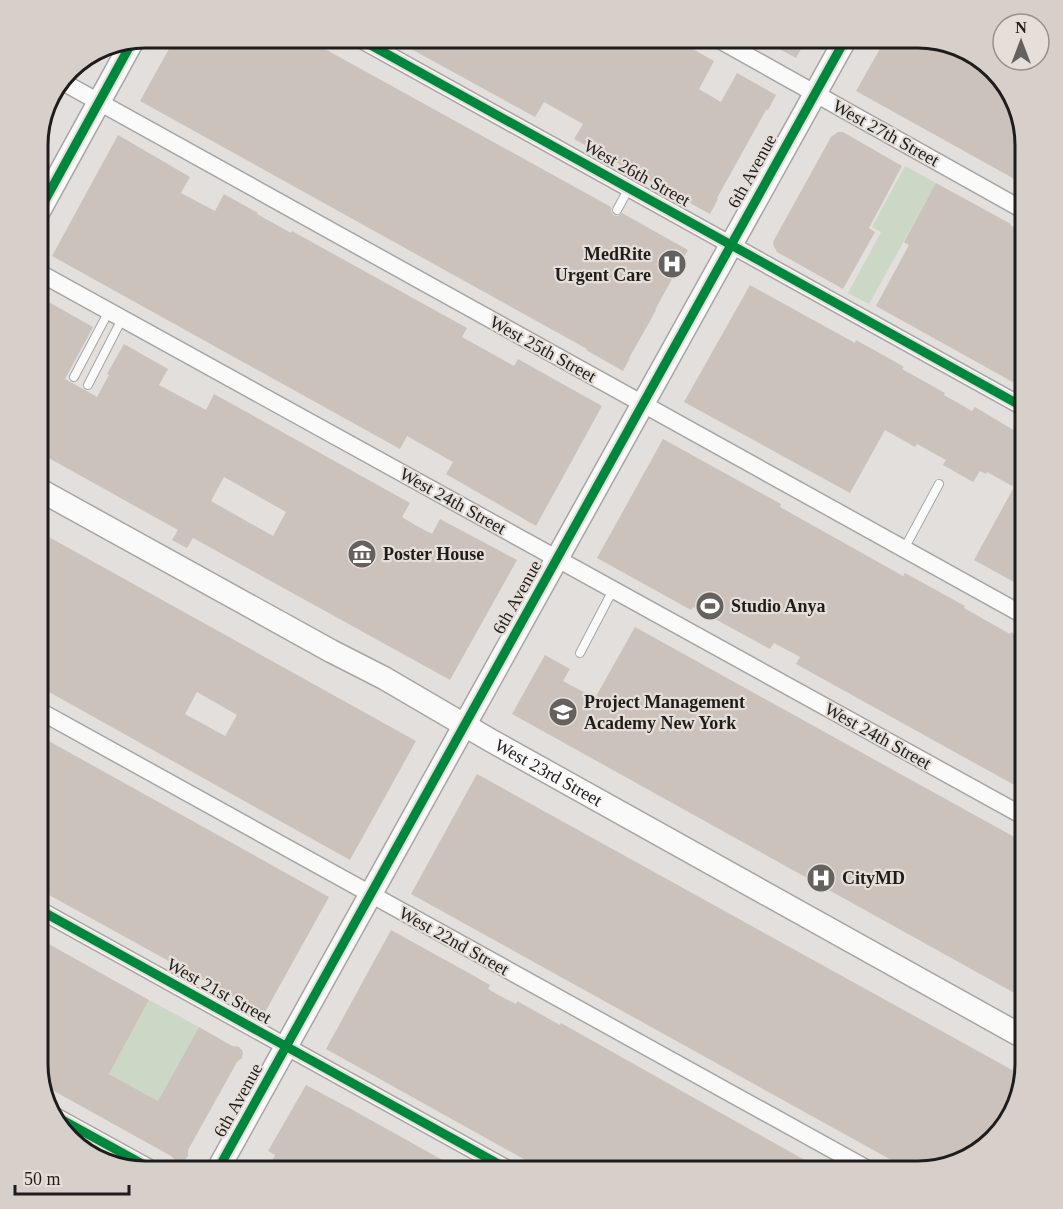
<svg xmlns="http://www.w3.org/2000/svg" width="1063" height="1209" font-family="Georgia,serif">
  <rect width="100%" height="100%" fill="#e3dfdc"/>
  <path fill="#cbd8c6" d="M905,166L936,183L869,304L848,293L881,232L872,227Z
    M149,1000L199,1027L158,1101L109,1074Z"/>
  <path fill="#cbc2bc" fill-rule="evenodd" d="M175,38H305L611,207V211L613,215L618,216L622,213L688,250L655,310H656L649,323L629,358H630L623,371L586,350L587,349L140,101Z
    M391,38H673L714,61L699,89L721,102L737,73L776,95L768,110H766L717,198L718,199L710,214L574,139L583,124L544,102L535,117Z
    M759,38H807L796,58Z
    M886,38H925L972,52L1004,80L1025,144V185L856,91Z
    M838,132H843L902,166L869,228L875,232L843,289L777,252L773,244L774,240L831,137Z
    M118,135L190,177L181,193L215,211L224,194L258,213L257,214L291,233L292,231L467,328L462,337L514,366L518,359L602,406L536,526L446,474L453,462L407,436L400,449L52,256Z
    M936,183L1011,224L1010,225L1025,233V389L876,306L909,245L904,242Z
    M750,285L855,343L856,340L892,360L904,367L902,369L945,393L944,395L972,411L975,407L1020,434L1019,437L1025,441V562L1014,582L974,560L1014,487L987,472L986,474L980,471L973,482L943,465L946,460L917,444L915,447L885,430L850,493L684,402Z
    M38,296L93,327L65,379L85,390L97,397L109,375L107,374L124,344L168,369L159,385L206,410L214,394L410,503L402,517L415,525L432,534L440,519L517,560L450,680L193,538L187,548L172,540L178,530L38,452ZM224,477L286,512L273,536L211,501Z
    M663,439L781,504L780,507L903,576L905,573L965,606L964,608L1010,634L1011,632L1025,640V791L796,664L800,657L774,643L770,649L693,607L691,610L597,558Z
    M38,531L416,741L350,860L49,692V693L38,687ZM197,692L237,715L225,736L185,714Z
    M635,627L1025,843V999L512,714L545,655L570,669L563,681L595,698Z
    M38,735L329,897L264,1014L118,933L38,889Z
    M477,774L1023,1076L1014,1112L983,1150L919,1172H913L411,894Z
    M391,930L476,977L490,985L488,989L502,997L516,1004L517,1001L560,1025L561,1023L826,1172H547L326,1049Z
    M38,938L149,1000L109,1074L158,1101L199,1027L232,1046L239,1047L242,1050L243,1053L242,1058L237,1062L188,1150V1156L184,1161L180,1162L175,1160L171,1156L45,1086L38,1065Z
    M306,1085L351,1109L464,1172H266L275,1155L268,1151Z"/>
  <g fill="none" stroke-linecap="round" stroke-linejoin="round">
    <g stroke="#a8a5a3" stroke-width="10">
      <path id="lane" d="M617,210L629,188
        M74,377L109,311
        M88,385L122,319
        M904,549L939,484
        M580,653L613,590"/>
    </g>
    <g stroke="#a8a5a3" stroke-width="19">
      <path id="street" d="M358,38L1025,408
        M716,38L1025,211
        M61,81L1025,616
        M38,272L1025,817
        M38,710L871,1171
        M38,909L511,1171
        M55,1116L155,1171"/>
    </g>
    <g stroke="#a8a5a3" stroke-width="25">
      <g id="secondary">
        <path d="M38,213L132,42"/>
        <path id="s1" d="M38,489L331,651L384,678L490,740L1025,1038"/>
        <path d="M217,1171L846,38"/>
      </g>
    </g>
    <use href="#lane" stroke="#fbfafa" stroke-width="8"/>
    <use href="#street" stroke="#fbfafa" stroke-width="16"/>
    <use href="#secondary" stroke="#fbfafa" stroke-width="22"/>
    <g stroke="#e6ded9" stroke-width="13">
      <path id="cycleway" d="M358,38L1025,408
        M38,213L132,42
        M38,909L511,1171
        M55,1116L155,1171
        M217,1171L846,38"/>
    </g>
    <use href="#cycleway" stroke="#00873e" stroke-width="9"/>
  </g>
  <defs>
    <g id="hospital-disc" transform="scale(1.5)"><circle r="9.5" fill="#64615f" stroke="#e6ded9"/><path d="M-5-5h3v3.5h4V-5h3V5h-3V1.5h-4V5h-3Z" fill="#fff"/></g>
    <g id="museum-disc" transform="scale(1.5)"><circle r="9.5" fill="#64615f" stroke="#e6ded9"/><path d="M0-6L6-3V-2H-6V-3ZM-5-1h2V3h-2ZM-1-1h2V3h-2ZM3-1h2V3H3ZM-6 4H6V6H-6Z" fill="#fff"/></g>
    <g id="stadium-disc" transform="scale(1.5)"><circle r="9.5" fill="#64615f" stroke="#e6ded9"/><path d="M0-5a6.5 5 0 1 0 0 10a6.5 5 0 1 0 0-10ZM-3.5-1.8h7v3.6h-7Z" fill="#fff"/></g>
    <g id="university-disc" transform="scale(1.5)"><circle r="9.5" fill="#64615f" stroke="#e6ded9"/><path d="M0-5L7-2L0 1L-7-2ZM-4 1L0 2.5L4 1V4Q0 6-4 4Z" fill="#fff"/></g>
  </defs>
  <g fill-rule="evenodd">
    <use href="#hospital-disc" x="672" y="264"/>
    <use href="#museum-disc" x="362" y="554"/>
    <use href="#stadium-disc" x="710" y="606"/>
    <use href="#university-disc" x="563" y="712"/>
    <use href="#hospital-disc" x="821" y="878"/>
  </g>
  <g text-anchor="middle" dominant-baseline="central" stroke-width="4.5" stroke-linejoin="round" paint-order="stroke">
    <g font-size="18" fill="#1f1d1b" stroke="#e6ded9">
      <text transform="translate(886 133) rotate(29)">West 27th Street</text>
      <text transform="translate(752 171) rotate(-61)">6th Avenue</text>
      <text transform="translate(637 173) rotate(29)">West 26th Street</text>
      <text transform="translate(543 349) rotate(29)">West 25th Street</text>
      <text transform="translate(453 501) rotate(29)">West 24th Street</text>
      <text transform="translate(517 597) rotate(-61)">6th Avenue</text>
      <text transform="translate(878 736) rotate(29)">West 24th Street</text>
      <text stroke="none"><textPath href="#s1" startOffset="584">West 23rd Street</textPath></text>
      <text transform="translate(454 941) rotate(29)">West 22nd Street</text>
      <text transform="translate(219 991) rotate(29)">West 21st Street</text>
      <text transform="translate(238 1100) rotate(-61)">6th Avenue</text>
    </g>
    <g font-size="18" font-weight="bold" fill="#1f1d1b" stroke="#e6ded9" text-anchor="start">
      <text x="651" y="254" text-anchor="end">MedRite<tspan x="651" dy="21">Urgent Care</tspan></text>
      <text x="383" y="554">Poster House</text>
      <text x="731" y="606">Studio Anya</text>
      <text x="584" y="702">Project Management<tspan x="584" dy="21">Academy New York</tspan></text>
      <text x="842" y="878">CityMD</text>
    </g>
  </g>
  <path d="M0 0H1063V1209H0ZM145 48H918A97 97 0 0 1 1015 145V1064A97 97 0 0 1 918 1161H145A97 97 0 0 1 48 1064V145A97 97 0 0 1 145 48Z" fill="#d6cfca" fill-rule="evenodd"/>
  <path fill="none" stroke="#1f1d1b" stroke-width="3" d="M145 48H918A97 97 0 0 1 1015 145V1064A97 97 0 0 1 918 1161H145A97 97 0 0 1 48 1064V145A97 97 0 0 1 145 48Z"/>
  <g transform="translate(1021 42)"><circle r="28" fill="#e6ded9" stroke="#96918d" stroke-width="1.5"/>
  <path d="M0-4.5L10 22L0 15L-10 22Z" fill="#64615f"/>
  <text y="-9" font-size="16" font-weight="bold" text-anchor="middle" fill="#1f1d1b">N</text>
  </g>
  <path d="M15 1185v9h114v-9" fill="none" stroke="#1f1d1b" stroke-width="3"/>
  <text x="24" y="1185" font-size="18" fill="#1f1d1b" stroke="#e6ded9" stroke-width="4.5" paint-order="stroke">50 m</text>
</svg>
